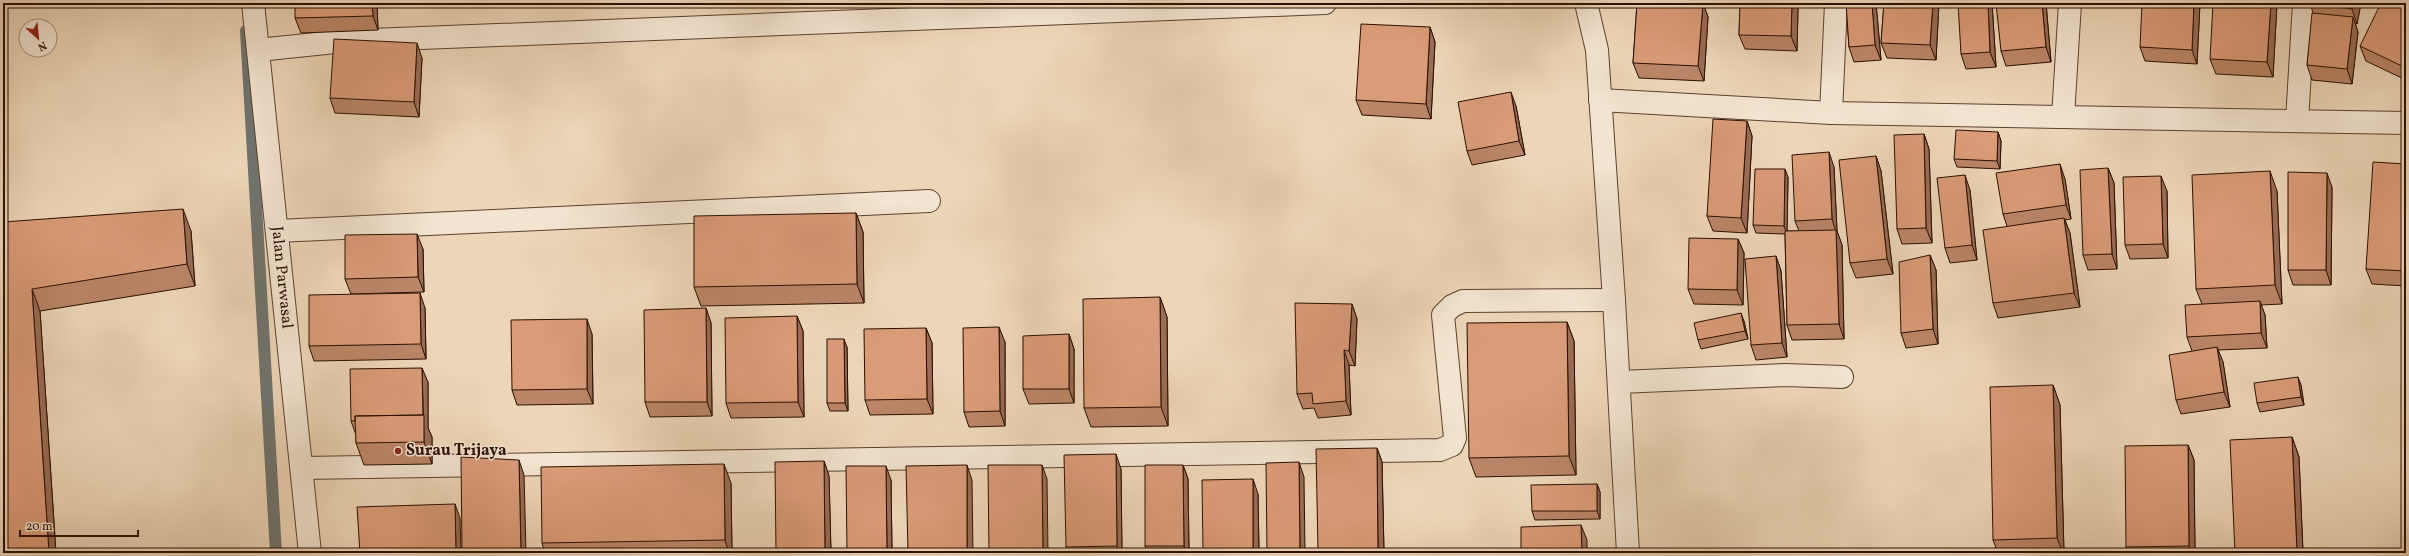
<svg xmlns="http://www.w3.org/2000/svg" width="2409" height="556" font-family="Vollkorn,serif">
  <rect width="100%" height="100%" fill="#edd6b8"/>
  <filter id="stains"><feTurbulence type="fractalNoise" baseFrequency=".005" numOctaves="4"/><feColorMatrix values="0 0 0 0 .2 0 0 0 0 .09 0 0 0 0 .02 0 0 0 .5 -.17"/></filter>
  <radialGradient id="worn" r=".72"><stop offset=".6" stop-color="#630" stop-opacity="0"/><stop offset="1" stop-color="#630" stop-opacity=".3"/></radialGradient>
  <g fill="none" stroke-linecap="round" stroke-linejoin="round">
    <path stroke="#6f746f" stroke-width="12" d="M246,31L276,553"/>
    <g stroke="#5b412e" stroke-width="24">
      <g id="minor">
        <path id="s1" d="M253,3L310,553"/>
        <path d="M1586,3L1597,50L1614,300L1628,553"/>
        <path d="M258,50L345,41L1325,3"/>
        <path d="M1600,100L1831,113L2406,123"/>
        <path d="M1831,113L1836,3"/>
        <path d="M2063,117L2070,3"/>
        <path d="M2297,121L2304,3"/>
        <path d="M277,231L929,201"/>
        <path d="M1619,382L1786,375L1842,377"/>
        <path d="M302,468L1440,450L1452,445L1455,438L1443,315L1452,306L1463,301L1614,300"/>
      </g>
    </g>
    <use href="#minor" stroke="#f3e4d1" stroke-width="22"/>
  </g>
  <path fill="#bb8567" stroke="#2a0f00" d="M1637,3H1703L1708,17L1704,81L1639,78L1633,63Z
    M1722,3H1796L1798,8L1797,51L1745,49L1739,35L1740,5H1723Z
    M1846,3H1876L1881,60L1854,62L1849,47Z
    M1884,3H1939L1936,60L1887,58L1881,43Z
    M1992,3L1996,67L1966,69L1961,54Z
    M2046,3L2051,62L2006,66L2001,51Z
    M2200,3L2197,64L2145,61L2140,47Z
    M2277,3L2273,77L2216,74L2210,59Z
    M2310,3H2361L2357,24L2355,23L2358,32L2352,84L2312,80L2307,65L2313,13Z
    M2406,3V80L2366,61L2360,46Z
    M377,4L378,30L301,33L295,18Z
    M1430,27L1435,42L1431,119L1362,115L1356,100Z
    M422,58L419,117L335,113L330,98Z
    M1516,106L1525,155L1472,165L1467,151Z
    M1747,121L1752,136L1747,233L1713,231L1707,216Z
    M1998,132L2001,141L2000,169L1957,167L1954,159Z
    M1924,134L1929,149L1932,243L1902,244L1897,229Z
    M1876,156L1881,171L1893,274L1856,278L1850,263Z
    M2406,164V286L2372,284L2366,269Z
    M1834,167L1837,231L1842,245L1844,339L1792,340L1787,325L1785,234L1756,233L1753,225L1788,177L1787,231H1799L1795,221Z
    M2108,168L2114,183L2117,269L2088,270L2083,255Z
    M2065,179L2071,219L2065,220L2070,233L2080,307L1998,318L1993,303L2007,226L2003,214Z
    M2332,187L2331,285H2293L2288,270Z
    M1970,190L1977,260L1950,263L1945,248Z
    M2167,191L2168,258L2130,259L2125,245Z
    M2277,191L2282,304L2261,305L2265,315L2267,348L2218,350L2223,362L2230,407L2181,414L2176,400L2192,351L2187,337L2202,304L2196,289Z
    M856,213L863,232L864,303L701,306L694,287Z
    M3,222L191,231L195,286L40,311L56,553H3Z
    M1738,239L1744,253L1743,305L1694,304L1688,289Z
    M423,249L424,292L351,294L345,279Z
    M1930,255L1936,270L1938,344L1906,348L1901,333Z
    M1776,256L1781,271L1787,357L1756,360L1751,345Z
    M1160,297L1167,317L1168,426L1091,427L1084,408Z
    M1352,304L1357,319L1355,366L1349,365L1351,415L1318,418L1314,408L1303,409L1297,394Z
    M425,308L426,359L314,361L309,346Z
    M706,308L711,323L712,416L650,417L645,402Z
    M797,316L803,331L804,417L731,418L726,403Z
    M1744,321L1748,339L1701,349L1698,340Z
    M1567,322L1574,341L1576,475L1476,477L1469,458Z
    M926,328L932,343L933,414L870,415L865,400Z
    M592,334L593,404L517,405L512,390Z
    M1069,334L1074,349V403L1029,404L1023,389Z
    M1005,342V426L969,427L964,412Z
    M847,347L848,411H830L827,403Z
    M428,382V428L432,437V464L364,465L356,443V435L351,421Z
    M2053,385L2060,405L2064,553H1998L1993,540Z
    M2301,385L2304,405L2260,412L2257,403Z
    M2292,437L2299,457L2303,553H2235Z
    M2188,445L2194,460L2195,553H2128L2126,547Z
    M1377,448L1382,462L1384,553H1318V551Z
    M824,461L829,476L831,553H776Z
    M1183,465L1188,479L1189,553H1148L1145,546Z
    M1121,469L1122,553H1068L1066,547Z
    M891,480L892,553H847V552Z
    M731,483L732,553H545L542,543Z
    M1597,484L1600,492V519L1535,520L1532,511Z
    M1258,494L1259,553H1203V551Z"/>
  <path fill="#996c54" stroke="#2a0f00" d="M372,3H377V4L378,30L373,16Z
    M1703,3L1708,17L1704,81L1698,66Z
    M1792,3H1796L1798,8L1797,51L1791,36Z
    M1872,3H1876L1881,60L1875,45Z
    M1933,3H1939L1936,60L1930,45Z
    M1988,3H1992L1996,67L1990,52Z
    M2042,3H2046L2051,62L2046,47Z
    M2194,3H2200L2197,64L2192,50Z
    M2271,3H2277L2273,77L2267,62Z
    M2353,3H2361L2357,24L2352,9Z
    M2353,17L2358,32L2352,84L2347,69Z
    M1430,27L1435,42L1431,119L1426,104Z
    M3,31L5,37L3,71Z
    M417,43L422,58L419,117L414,102Z
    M1511,92L1516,106L1525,155L1519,141Z
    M1747,121L1752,136L1747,233L1741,218Z
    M1998,132L2001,141L2000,169L1997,161Z
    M1924,134L1929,149L1932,243L1926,228Z
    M1829,152L1834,167L1837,231L1842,245L1844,339L1839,324L1836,232L1832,219Z
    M1876,156L1881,171L1893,274L1887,259Z
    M2060,164L2065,179L2071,219L2066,205Z
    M2108,168L2114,183L2117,269L2112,254Z
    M1785,169L1788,177L1787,234L1784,226Z
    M2270,171L2277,191L2282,304L2275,285Z
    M2327,173L2332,187L2331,285L2326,270Z
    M1965,175L1970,190L1977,260L1972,245Z
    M2161,176L2167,191L2168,258L2163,244Z
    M183,209L191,231L195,286L187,264Z
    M856,213L863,232L864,303L857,284Z
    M2064,218L2070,233L2080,307L2074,293Z
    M417,234L423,249L424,292L418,277Z
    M1738,239L1744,253L1743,305L1737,290Z
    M1930,255L1936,270L1938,344L1933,329Z
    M1776,256L1781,271L1787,357L1782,343Z
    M32,289L40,311L56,553H49Z
    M420,293L425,308L426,359L421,344Z
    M1160,297L1167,317L1168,426L1161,407Z
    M2260,301L2265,315L2267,348L2261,333Z
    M1352,304L1357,319L1355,366L1349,351Z
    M706,308L711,323L712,416L707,402Z
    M1741,313L1744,321L1748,339L1745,331Z
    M797,316L803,331L804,417L798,402Z
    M587,319L592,334L593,404L587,389Z
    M1567,322L1574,341L1576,475L1569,456Z
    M999,327L1005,342V426L1000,411Z
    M926,328L932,343L933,414L927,399Z
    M1069,334L1074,349V403L1069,389Z
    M844,339L847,347L848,411L845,403Z
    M2217,347L2223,362L2230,407L2224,392Z
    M1344,350L1349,365L1351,415L1346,401Z
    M422,368L428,382V428L432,437V464L424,442Z
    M2298,377L2301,385L2304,405L2301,397Z
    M2053,385L2060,405L2064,553H2063L2057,538Z
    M2292,437L2299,457L2303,553H2297V551Z
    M2188,445L2194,460L2195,553H2192L2189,546Z
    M1377,448L1382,462L1384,553H1379L1378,550Z
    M1116,454L1121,469L1122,553H1119L1117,546Z
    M519,460L524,475L526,553H521Z
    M824,461L829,476L831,553H826L825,552Z
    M1299,462L1304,477L1305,553H1300Z
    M724,464L731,483L732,553H729L725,540Z
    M967,465L972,480L973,553H967Z
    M1042,465L1047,479L1048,553H1043Z
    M1183,465L1188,479L1189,553H1186L1184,546Z
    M886,466L891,480L892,553H888L887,552Z
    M1253,479L1258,494L1259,553H1254L1253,551Z
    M1597,484L1600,492V519L1597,511Z
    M455,504L460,518L461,553H456Z
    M1581,525L1587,540V553H1582Z"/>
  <path fill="#da9b78" stroke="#2a0f00" d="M295,3H372L373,16L295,18Z
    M1637,3H1703L1698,66L1633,63Z
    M1740,3H1792L1791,36L1739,35Z
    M1846,3H1872L1875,45L1849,47Z
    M1884,3H1933L1930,45L1881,43Z
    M1958,3H1988L1990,52L1961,54Z
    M1996,3H2042L2046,47L2001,51Z
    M2142,3H2194L2192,50L2140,47Z
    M2213,3H2271L2267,62L2210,59Z
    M2312,3H2353L2352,9Z
    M2381,3H2406V68L2360,46Z
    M2312,13L2353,17L2347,69L2307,65Z
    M1361,24L1430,27L1426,104L1356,100Z
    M334,39L417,43L414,102L330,98Z
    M1511,92L1519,141L1467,151L1458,102Z
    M1713,119L1747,121L1741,218L1707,216Z
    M1956,130L1998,132L1997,161L1954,159Z
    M1924,134L1926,228L1897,229L1894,135Z
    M1829,152L1832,219L1795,221L1792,155Z
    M1876,156L1887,259L1850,263L1839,160Z
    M2373,162L2406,164V271L2366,269Z
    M2060,164L2066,205L2003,214L1996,173Z
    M2108,168L2112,254L2083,255L2080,170Z
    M1755,169H1785L1784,226L1753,225Z
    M2270,171L2275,285L2196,289L2192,175Z
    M2288,172L2327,173L2326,270H2288Z
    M1965,175L1972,245L1945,248L1937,178Z
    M2161,176L2163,244L2125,245L2123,177Z
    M183,209L187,264L32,289L49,553H3V222Z
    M856,213L857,284L694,287V216Z
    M2064,218L2074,293L1993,303L1983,230Z
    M1836,230L1839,324L1787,325L1785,231Z
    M417,234L418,277L345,279V235Z
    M1689,238L1738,239L1737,290L1688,289Z
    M1930,255L1933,329L1901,333L1899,262Z
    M1776,256L1782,343L1751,345L1745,259Z
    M420,293L421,344L309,346V295Z
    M1160,297L1161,407L1084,408L1083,299Z
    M2260,301L2261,333L2187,337L2185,305Z
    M1295,303L1352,304L1349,351L1344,350L1346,401L1313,404L1312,393L1297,394Z
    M706,308L707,402H645L644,310Z
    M1741,313L1745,331L1698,340L1694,323Z
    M797,316L798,402L726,403L725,318Z
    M587,319V389L512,390L511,320Z
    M1567,322L1569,456L1469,458L1467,323Z
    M999,327L1000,411L964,412L963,328Z
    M926,328L927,399L865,400L864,329Z
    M1069,334V389H1023V336Z
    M827,339H844L845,403H827Z
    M2217,347L2224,392L2176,400L2169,355Z
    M422,368L423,415L355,416V421H351L350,369Z
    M2298,377L2301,397L2257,403L2254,383Z
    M2053,385L2057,538L1993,540L1990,387Z
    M424,415V442L356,443L355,416Z
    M2292,437L2297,551L2258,553H2235L2230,440Z
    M2188,445L2189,546L2126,547L2125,446Z
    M1377,448L1378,550L1318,551L1316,449Z
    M1116,454L1117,546L1066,547L1064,455Z
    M461,457L519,460L521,553H462Z
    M824,461L825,552H776L775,462Z
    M1299,462L1300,553H1267L1266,463Z
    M724,464L725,540L542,543L541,467Z
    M967,465V553H908L906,466Z
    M988,465H1042L1043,553H989Z
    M1145,465H1183L1184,546H1145Z
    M846,466H886L887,552H847Z
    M1253,479V551H1203L1202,480Z
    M1597,484V511H1532L1531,485Z
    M455,504L456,553H360L357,507Z
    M1581,525L1582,553H1521V527Z"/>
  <circle fill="#8f2418" stroke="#f3e4d1" stroke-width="1.5" cx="398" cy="451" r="4"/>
  <g text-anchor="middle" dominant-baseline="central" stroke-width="3" stroke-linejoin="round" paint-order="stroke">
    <g font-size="16" fill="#2a0f00" stroke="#f3e4d1">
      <text stroke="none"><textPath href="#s1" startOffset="276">Jalan Parwasal</textPath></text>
    </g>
    <g font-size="16" font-weight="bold" fill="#2a0f00" stroke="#f3e4d1" text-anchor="start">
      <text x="406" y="451">Surau Trijaya</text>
    </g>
  </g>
  <rect width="2409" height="556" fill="none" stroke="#edd6b8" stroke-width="16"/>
  <rect x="4" y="4" width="2401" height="548" fill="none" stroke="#2a0f00" stroke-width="2"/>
  <rect x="8" y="8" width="2393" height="540" fill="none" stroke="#2a0f00"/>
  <g transform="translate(38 38) rotate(153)"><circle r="19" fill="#f3e4d1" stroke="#a38f7d"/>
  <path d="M0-3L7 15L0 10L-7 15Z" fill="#8f2418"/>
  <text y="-6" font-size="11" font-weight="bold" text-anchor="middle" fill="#2a0f00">N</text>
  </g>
  <path d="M20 530v6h118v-6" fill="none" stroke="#2a0f00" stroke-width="2"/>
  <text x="26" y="530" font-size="12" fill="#2a0f00" stroke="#f3e4d1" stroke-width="3" paint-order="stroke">20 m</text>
  <rect width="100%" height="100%" filter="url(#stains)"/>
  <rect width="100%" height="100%" fill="url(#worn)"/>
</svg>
